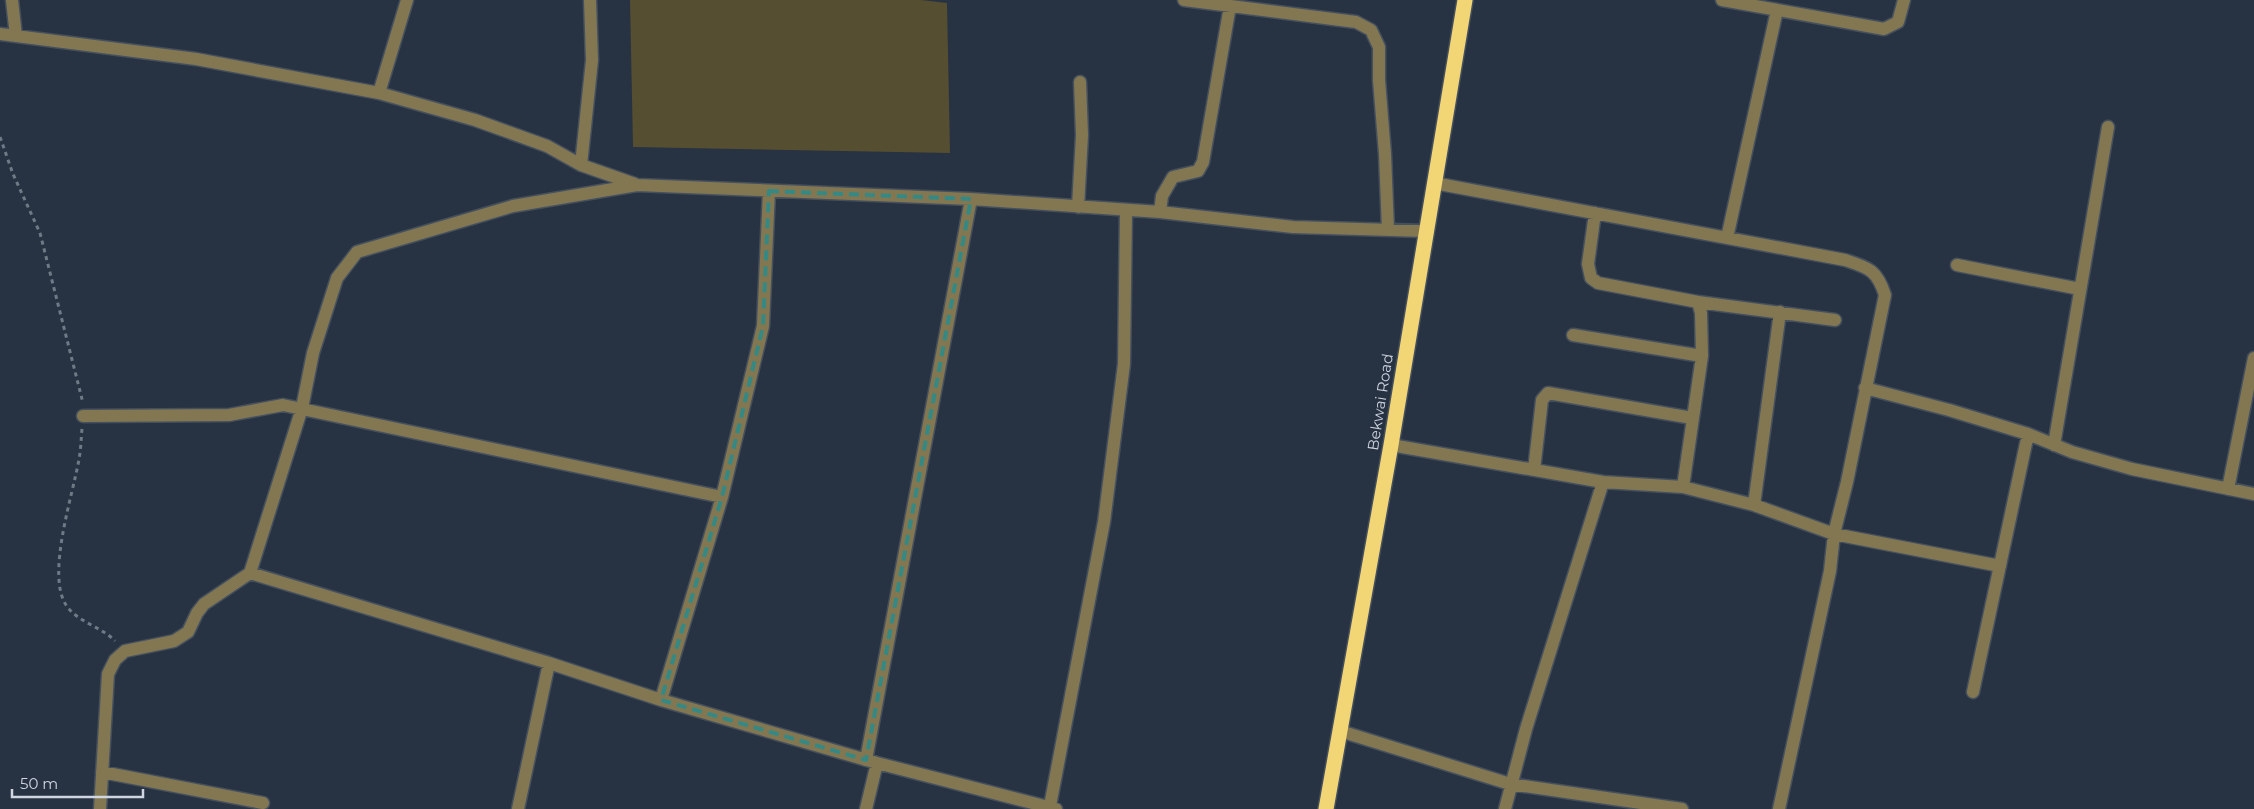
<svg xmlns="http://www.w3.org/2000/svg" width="2254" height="809" font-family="Montserrat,sans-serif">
  <rect width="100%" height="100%" fill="#273242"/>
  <path fill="#564e31" d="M630,0H921L947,3L950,153L633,147Z"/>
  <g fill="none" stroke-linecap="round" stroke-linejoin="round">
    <g stroke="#45505f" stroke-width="15">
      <path id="minor" d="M12,0L16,36
        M1184,0L1356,22L1371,30L1379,47V80L1385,154L1388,230
        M1722,0L1884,29L1898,22L1904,0
        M0,34L196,59L379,93L475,120L547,146L581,165L635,184
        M379,93L407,0
        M581,165L592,60L590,0
        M1434,183L1845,260C1869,268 1877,270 1885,295L1847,482L1834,534L1830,571L1779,809
        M1078,207L1082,135L1080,82
        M1160,212L1162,196L1173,177L1198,171L1203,162L1230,6
        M1595,213L1588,264L1591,278L1598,283L1698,302L1701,313L1702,356L1683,487
        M1727,238L1777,10
        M1957,265L2080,289
        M1698,302L1835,320
        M1573,335L1702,356
        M1865,388L1949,410L2028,434L2072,452L2132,469L2254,494
        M83,416L229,415L283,405L722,497
        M1391,445L1603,482L1683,487L1754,505L1834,534L2000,566
        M2054,445L2108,127
        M1534,470L1542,400L1548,393L1692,418
        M2228,489L2254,358
        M1754,505L1780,312
        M250,573L549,663L661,700L877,763L1056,809
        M1973,692L2028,434
        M661,700L722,497L763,326L769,191
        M1340,731L1510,784L1682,809
        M866,760L971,199
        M102,772L263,803
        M1050,806L1104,522L1124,364L1126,211
        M100,809L108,674L115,660L125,651L174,641L188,632L197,613L204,604L250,573L302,408L313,353L337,278L357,252L513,206L637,185L971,199L1160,212L1293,227L1425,231
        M518,809L549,663
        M866,809L877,763
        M1505,809L1526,729L1603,482"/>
    </g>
    <g stroke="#45505f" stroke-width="18">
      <path id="highway" d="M1326,809L1391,445L1465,0"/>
    </g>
    <path stroke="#707a87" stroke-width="3" stroke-dasharray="4 4" stroke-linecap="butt" d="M0,137L13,174L40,233L83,403
      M82,429C81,439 81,449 79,459C73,495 46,574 66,605C77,622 102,627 115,641"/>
    <use href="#minor" stroke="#827751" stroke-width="12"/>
    <use href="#highway" stroke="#f2d574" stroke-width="15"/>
  </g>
  <path fill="none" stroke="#358985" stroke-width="4" stroke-dasharray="10 6" stroke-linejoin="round" d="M769,191L971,199L866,760L661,700L722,497L763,326Z"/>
  <g text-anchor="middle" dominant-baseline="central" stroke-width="4" stroke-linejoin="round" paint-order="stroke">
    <g font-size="15" fill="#cfd6e1" stroke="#273242">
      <text transform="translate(1380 402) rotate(-81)">Bekwai Road</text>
    </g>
  </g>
  <path d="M12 789v8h131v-8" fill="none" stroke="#cfd6e1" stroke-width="2.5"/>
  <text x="20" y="789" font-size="15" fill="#cfd6e1" stroke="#273242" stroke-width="4" paint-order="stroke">50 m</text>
</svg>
